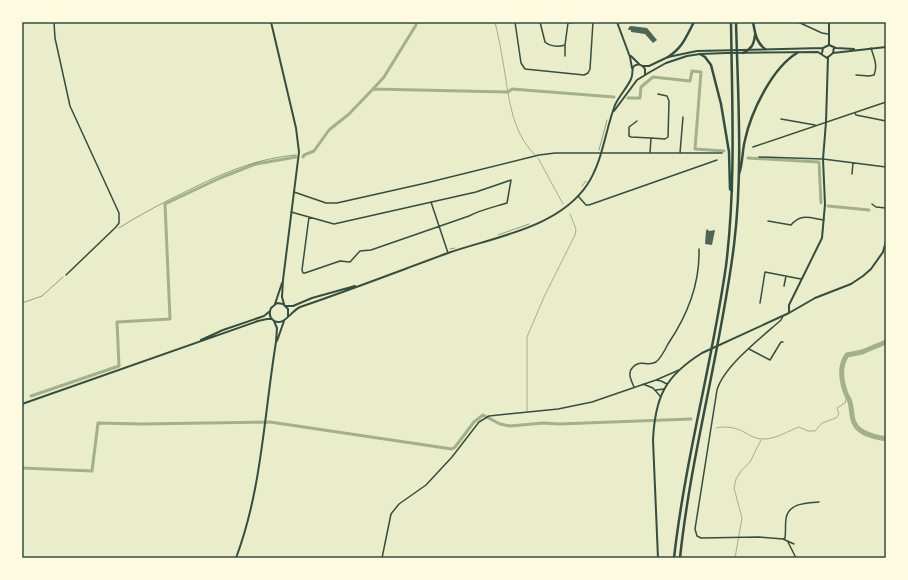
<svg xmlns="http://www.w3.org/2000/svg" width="908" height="580" font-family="'Roboto Condensed',sans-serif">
  <rect width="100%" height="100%" fill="#e9edc9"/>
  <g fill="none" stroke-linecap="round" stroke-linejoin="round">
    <path stroke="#a3b18a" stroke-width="1" d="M495,22C498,35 501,49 503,62C509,95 510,130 535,155
      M538,158L563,204
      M527,411V337L544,297L575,235L576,229L570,214
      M716,428C725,426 735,427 744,432C751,436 755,439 764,439C776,439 788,431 799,427L808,431H815L822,423L836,418L839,414L837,408L845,403L847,395
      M735,558L742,518L734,488L736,479L741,471L750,462L761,440"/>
    <path stroke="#a3b18a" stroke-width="3" d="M373,89L507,92
      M508,92L512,89L614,97
      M628,98H640L641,87L653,77L690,81L692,71L701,72L695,149L724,151
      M303,157L304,155L314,151L329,130L349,114L373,89L384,77L416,25V22
      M748,158L819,162L821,203
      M828,206L869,210
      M31,396L119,366L117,322L170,319L165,204L220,178L256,164L296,157
      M22,468L92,471L98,423L141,424L270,422L452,449L455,447L474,422L483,415L500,424L510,426L543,423L559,424L691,419"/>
    <path stroke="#a3b18a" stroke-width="5" d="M886,342L862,352L847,355C839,366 841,379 845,391C846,395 849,398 850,402C853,413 850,422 860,430C867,436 877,437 886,439"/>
  </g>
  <path fill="#4f6655" d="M631,26L647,28L657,40L653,43L645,34L631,32V30H628L629,27Z
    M707,229L709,231L715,230L712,245L705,244L706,231Z"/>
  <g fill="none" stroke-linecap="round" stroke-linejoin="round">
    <path stroke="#344e41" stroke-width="0.5" d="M599,150L607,120
      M582,186L586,181
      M119,228C141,214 164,202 189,190C223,173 258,158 296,155
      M498,235L529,224
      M450,249L455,248
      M22,303L42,296L63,277"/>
    <path stroke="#344e41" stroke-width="1.5" d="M54,22L55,38L70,106L119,213V223L116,227L66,275
      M515,22L521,63L525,69L584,75L588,73L590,69L593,22
      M540,22L545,42C551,47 558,47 565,45L568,23
      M568,22V23L575,22
      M798,22L822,33L828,34
      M565,56V45
      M856,75L869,76L874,75C878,65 874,58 871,48
      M855,113L856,115L886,121
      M781,119L815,125
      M637,121L629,127V136L631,137L651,138L650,153
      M651,138L665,139L668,137L669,101L667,96L658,94
      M753,147L886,102
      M680,153L683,117
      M759,157L823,159L886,167
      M852,174L853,163
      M294,192L326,203H337L426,183L539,155L555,153H722
      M578,196L586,205H589L717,160
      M431,202L448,253
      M872,204L876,207L886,208
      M291,212L334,224L476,192L511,180L507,203C494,207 480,210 469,216L371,250L360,251L350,262L340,261L305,273H303L302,270L309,217
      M768,221L791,225C801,213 810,218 824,220
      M784,286L786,276
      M760,303L765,272L801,279
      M783,316L781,320C762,337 724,366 717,390L695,529L697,536L701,538L759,537L783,539L785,538C786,532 785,525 786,519C788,503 806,503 819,502
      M749,349L770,360L781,342H783
      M656,380L661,381L667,384
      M643,384L653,388L660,396
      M634,387C631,380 627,373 633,367C640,359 648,367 656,362C661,358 665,350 668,344C687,316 700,284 699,249
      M656,390L664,389
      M783,539L794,544
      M788,542L796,558
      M382,558L391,514L399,504L426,485L452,457L479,422L489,416L558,409L592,402L656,380L679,370"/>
    <path stroke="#344e41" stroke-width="2" d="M271,22L296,128L299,152L283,280L282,297L284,304
      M617,22L630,57L632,68
      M829,45V22
      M631,56L639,64
      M275,304L282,283
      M789,313V305L822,238L825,204L823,159L826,122L828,57
      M658,558L653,440C655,397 665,376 702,353L789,313L815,298L851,284L863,276L871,269L883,252L886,241"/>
    <path stroke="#344e41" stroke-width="2" d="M822,53L823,48L829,45L836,48L854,49
      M833,53L886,47
      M643,66H649L668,57L697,51L823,48
      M614,111L637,80L650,72L666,63L687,56L700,54L726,53L818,52L827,58L833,53L834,47
      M286,306H293L312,298L355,286
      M288,316V309L283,304L277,303L271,308C269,313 269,317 273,320C283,328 291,311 300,307C350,290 399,271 448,253C494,237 558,228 587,185C603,161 605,131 615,105C619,96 627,88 631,79C633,75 632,71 633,67C637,63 642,64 645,69V74
      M201,340L223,330L264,316L270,311
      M277,341L284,321
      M22,404L258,321L267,319H272
      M236,558C262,489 264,415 276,342L277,328L274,321"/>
    <path stroke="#344e41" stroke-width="2.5" d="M753,22C755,33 756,42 765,49
      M743,53C751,49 754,45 755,35
      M700,54L705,57L711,65L721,104L729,152L730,189L732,191
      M668,57C683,47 686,37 694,22
      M739,174C743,163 742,151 745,140C751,112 772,68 797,53
      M674,558C685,460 712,364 726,266C736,185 732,103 731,22
      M680,558C691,453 721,350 734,245C743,172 738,96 736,22"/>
  </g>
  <rect width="908" height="580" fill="none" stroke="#fefae0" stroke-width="46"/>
  <rect x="23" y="23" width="862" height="534" fill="none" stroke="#344e41" stroke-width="1.5"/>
</svg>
